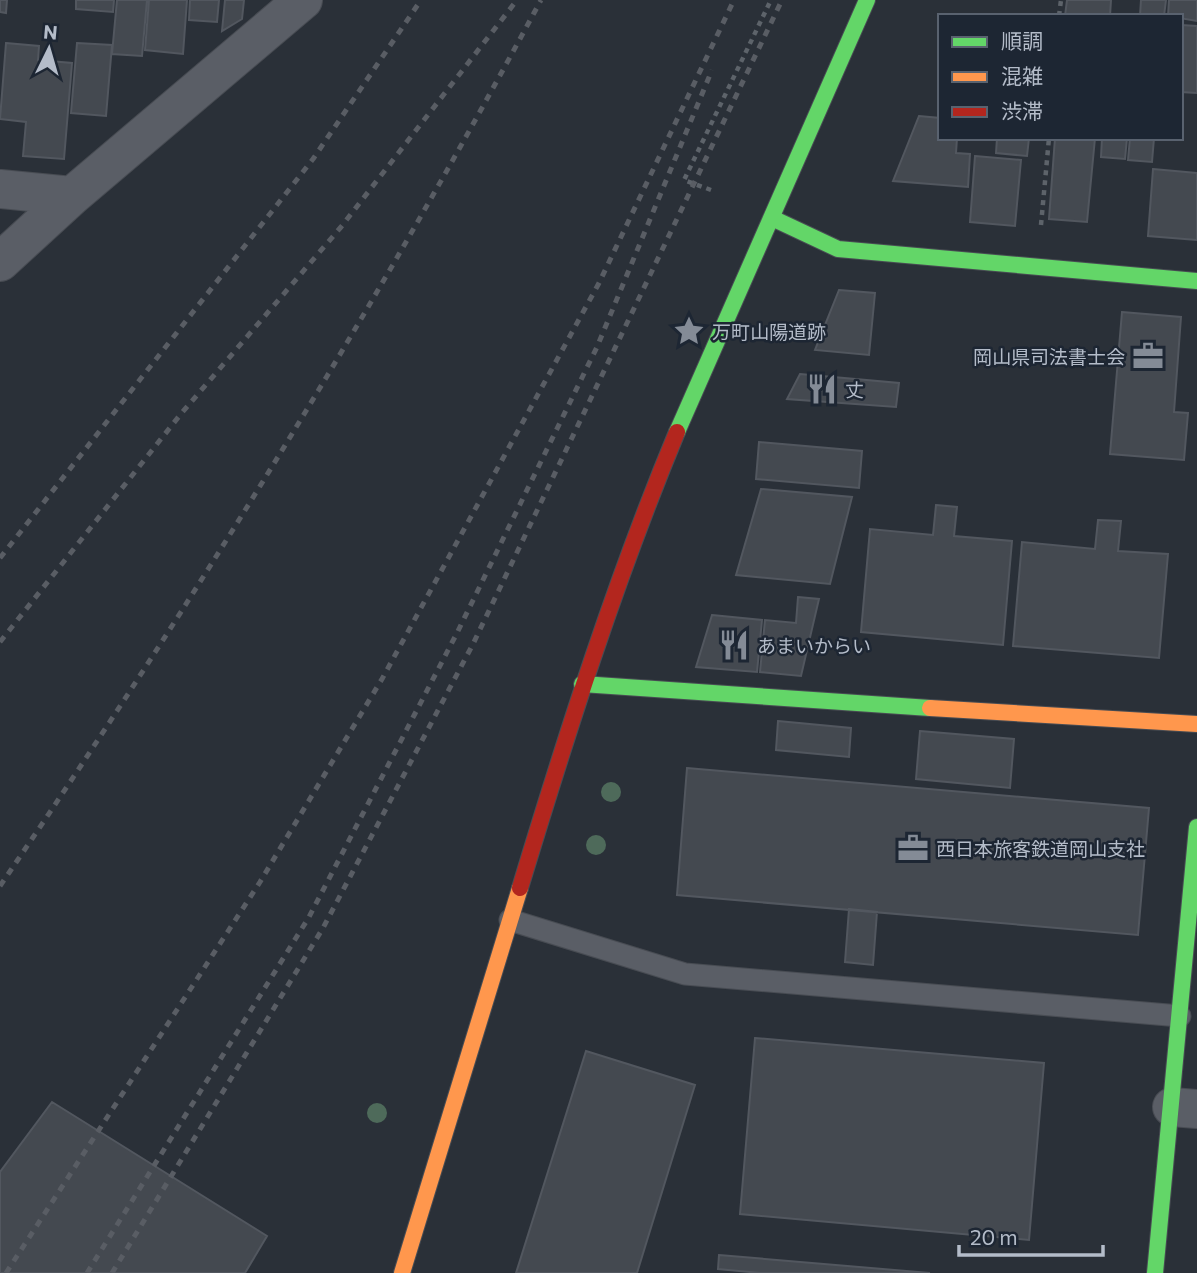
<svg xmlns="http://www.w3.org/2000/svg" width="1197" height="1273" font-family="Commissioner,'Noto Sans JP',sans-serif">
  <rect width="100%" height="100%" fill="#2a3038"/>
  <path fill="#444950" stroke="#52575f" stroke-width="2" d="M0,0H7L6,13L0,12Z
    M76,0H114L113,12L76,9Z
    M117,0H147L142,56L112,54Z
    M149,0H187L183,54L145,50Z
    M190,0H219L217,22L189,20Z
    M225,0H244L242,19L222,31Z
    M1067,0H1111L1110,16H1065Z
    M1141,0H1166L1164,16H1140Z
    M1169,0H1197V21L1168,16Z
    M1181,25L1197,26V93L1181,92Z
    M6,43L39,46L38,60L72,63L64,159L23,156L26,122L0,119Z
    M77,43L112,45L106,116L71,113Z
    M919,116L940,118V138H957L956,153L970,154L968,187L893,181Z
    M997,138H1029L1027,156L996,153Z
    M1055,138H1095L1087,222L1049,219Z
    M1102,138H1127L1125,159L1101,157Z
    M1130,138H1154L1152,162L1128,160Z
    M975,156L1021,160L1015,226L970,222Z
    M1153,169L1197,173V240L1148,236Z
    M839,290L875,293L869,355L815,350Z
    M1122,312L1181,317L1174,412L1188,413L1184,460L1110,454Z
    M800,374L899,383L896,407L787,399Z
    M759,442L862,451L859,488L756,479Z
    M761,489L852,497L830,584L736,575Z
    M936,505L957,507L954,536L1012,541L1003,645L861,632L870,529L933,535Z
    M1098,520L1121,521L1118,551L1168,554L1159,658L1013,646L1022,542L1095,549Z
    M798,597L819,599L801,676L760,672L765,620L796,623Z
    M712,615L762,620L757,672L696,667Z
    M778,721L851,728L849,757L776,750Z
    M920,731L1014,739L1010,788L916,779Z
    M687,768L1149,808L1138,935L677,895Z
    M849,909L877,912L873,965L845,962Z
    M755,1038L1044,1063L1029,1240L740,1214Z
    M586,1051L695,1085L637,1273H516Z
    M52,1102L267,1236L245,1273H0V1172Z
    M719,1255L930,1273H760L718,1269Z"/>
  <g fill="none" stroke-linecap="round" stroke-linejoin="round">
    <g stroke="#484c53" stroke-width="23">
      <path id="lane" d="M510,920L685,974L1180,1016"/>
    </g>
    <g stroke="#484c53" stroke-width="40">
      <path id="street" d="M0,189L72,196
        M0,262L72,196L303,0
        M1172,1107L1197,1109"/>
    </g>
    <g stroke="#484c53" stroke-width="18">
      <path id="fast" d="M772,218L838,249L1197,281
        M677,432L867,0
        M582,684L930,708
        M1155,1273L1197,827"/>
    </g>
    <g stroke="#484c53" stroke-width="18">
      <path id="slow" d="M930,708L1197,724
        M402,1273L520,888"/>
    </g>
    <g stroke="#484c53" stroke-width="18">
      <path id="jam" d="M520,888C567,733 615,581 677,432"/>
    </g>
    <path stroke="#5d636a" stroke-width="4.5" stroke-dasharray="5 5" stroke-linecap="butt" d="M1059,16L1061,0
      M711,190L684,180L771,0
      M1041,225L1049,138"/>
    <use href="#lane" stroke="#5a5e66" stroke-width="21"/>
    <use href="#street" stroke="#5a5e66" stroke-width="38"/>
    <use href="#fast" stroke="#63d668" stroke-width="16"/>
    <use href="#slow" stroke="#ff974d" stroke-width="16"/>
    <use href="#jam" stroke="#b3261e" stroke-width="16"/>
    <path stroke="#595d64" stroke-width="5" stroke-dasharray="7 7" stroke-linecap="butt" d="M0,558L313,159L421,0
      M0,642L180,415L341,227L517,0
      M0,886C195,600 377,305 541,0
      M6,1273L260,882L382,679L599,283L734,0
      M87,1273L309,917L457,633L597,347L712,70
      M112,1273L323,928L473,644L782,0"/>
  </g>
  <g fill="#4e6a5a">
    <circle cx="611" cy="792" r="10"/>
    <circle cx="596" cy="845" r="10"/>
    <circle cx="377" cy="1113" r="10"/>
  </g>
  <defs>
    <g id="sight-bare" transform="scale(2.415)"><path d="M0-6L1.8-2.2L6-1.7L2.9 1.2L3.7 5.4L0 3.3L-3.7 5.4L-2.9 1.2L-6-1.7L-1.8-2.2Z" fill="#848b96" stroke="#1d2633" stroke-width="2.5" paint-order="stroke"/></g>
    <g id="office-bare" transform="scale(2.415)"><path d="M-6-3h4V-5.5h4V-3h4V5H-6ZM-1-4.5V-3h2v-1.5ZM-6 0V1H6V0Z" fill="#848b96" stroke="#1d2633" stroke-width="2.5" paint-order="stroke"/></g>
    <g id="restaurant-bare" transform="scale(2.415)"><path d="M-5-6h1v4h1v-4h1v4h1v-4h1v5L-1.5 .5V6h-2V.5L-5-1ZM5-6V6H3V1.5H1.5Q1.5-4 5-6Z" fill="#848b96" stroke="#1d2633" stroke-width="2.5" paint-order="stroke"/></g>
  </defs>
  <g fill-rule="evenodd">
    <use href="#sight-bare" x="689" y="331"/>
    <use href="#office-bare" x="1148" y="356"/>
    <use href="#restaurant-bare" x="822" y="389"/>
    <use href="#restaurant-bare" x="734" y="645"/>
    <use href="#office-bare" x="913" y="848"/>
  </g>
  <g text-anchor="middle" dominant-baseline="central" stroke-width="5" stroke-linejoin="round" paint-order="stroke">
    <g font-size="19" fill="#b4bcc9" stroke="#1d2633" text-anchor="start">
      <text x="712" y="331">万町山陽道跡</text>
      <text x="1125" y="356" text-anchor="end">岡山県司法書士会</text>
      <text x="845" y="389">丈</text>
      <text x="757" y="645">あまいからい</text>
      <text x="936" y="848">西日本旅客鉄道岡山支社</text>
    </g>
  </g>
  <rect x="938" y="14" width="245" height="126" fill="#1d2633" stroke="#59626f" stroke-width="2"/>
  <rect x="952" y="37" width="35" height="10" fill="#63d668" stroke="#59626f" stroke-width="2"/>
  <text x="1001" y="49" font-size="21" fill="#b4bcc9">順調</text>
  <rect x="952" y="72" width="35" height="10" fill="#ff974d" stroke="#59626f" stroke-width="2"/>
  <text x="1001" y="84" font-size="21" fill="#b4bcc9">混雑</text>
  <rect x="952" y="107" width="35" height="10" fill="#b3261e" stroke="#59626f" stroke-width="2"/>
  <text x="1001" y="119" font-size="21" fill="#b4bcc9">渋滞</text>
  <g transform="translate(49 49) rotate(5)" stroke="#1d2633" stroke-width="5" paint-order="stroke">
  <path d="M0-5L12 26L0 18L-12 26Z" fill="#b4bcc9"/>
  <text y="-10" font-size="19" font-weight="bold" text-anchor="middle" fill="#b4bcc9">N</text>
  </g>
  <path d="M959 1245v10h144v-10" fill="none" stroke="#b4bcc9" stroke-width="3.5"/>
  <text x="970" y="1245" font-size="21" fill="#b4bcc9" stroke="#1d2633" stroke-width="5" paint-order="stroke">20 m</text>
</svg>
